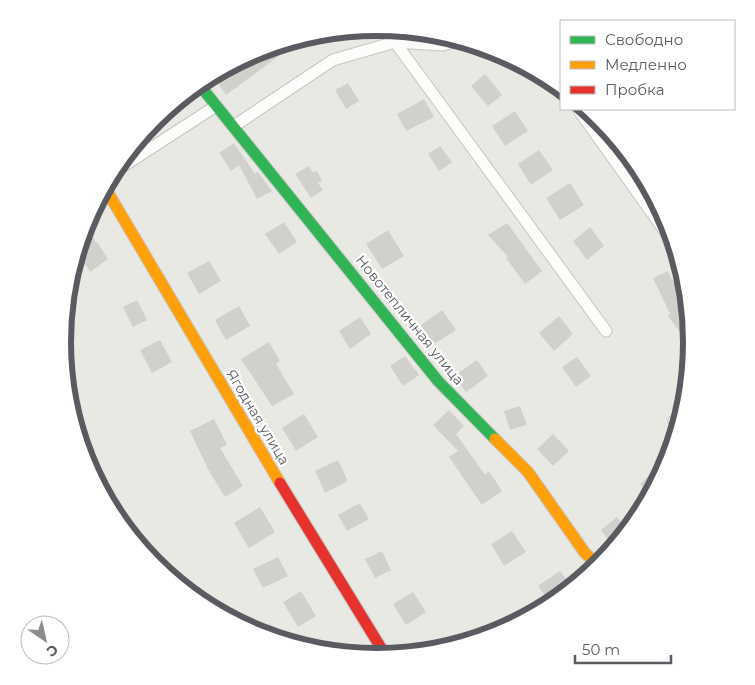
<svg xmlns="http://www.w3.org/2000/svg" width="755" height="685" font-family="Montserrat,sans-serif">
  <rect width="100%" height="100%" fill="#e9e9e3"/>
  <path fill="#d1d0cd" d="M295,44L226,95L215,79L257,51Z
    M485,74L502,95L488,106L471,86Z
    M348,83L359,101L346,109L335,90Z
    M424,99L434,117L406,131L397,114Z
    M515,111L528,131L505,146L492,126Z
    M234,143L255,174L258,172L272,191L257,199L239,165L231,171L219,153Z
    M440,146L452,162L439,171L428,154Z
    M539,150L553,170L531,185L518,164Z
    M309,166L312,172L317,171L322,181L318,183L323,190L311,198L295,174Z
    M570,183L584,205L560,220L546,198Z
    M284,222L297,242L279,254L265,234Z
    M507,223L542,271L525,284L506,258L508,257L488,235Z
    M86,224L96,243L97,242L108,259L90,272L80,256Z
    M590,227L604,246L587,260L573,241Z
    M388,230L404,256L382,269L366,244Z
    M209,261L221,281L199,294L187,273Z
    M668,271L686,310L689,325L680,332L668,316L670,314L653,278Z
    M137,300L147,320L133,327L123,307Z
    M239,306L250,326L226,340L215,320Z
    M442,310L456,330L434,344L421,325Z
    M559,316L573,334L554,351L539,333Z
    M360,317L371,334L350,349L339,331Z
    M160,340L172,362L152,373L140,350Z
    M269,342L280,361L276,364L294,394L272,406L241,359Z
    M405,356L419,375L403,386L390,366Z
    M577,357L591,376L576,387L562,367Z
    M477,360L488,376L466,392L454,376Z
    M520,406L527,425L510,430L504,411Z
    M449,410L464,426L456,434L485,475L489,471L502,491L482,505L449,457L458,451L433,425Z
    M304,414L318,437L296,451L282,428Z
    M214,419L227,445L220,448L243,486L225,497L208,469L190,431Z
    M553,434L569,451L553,466L537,449Z
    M338,460L348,481L325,493L315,471Z
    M666,460L668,463L648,493L640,484Z
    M360,503L369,519L347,531L338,515Z
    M260,507L275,532L249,548L234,523Z
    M617,517L626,527L613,546L601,530Z
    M512,531L526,552L504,566L491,544Z
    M382,551L391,570L375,578L365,559Z
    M278,557L288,576L263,588L253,569Z
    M560,571L571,585L548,600L538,586Z
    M301,591L316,616L298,627L283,602Z
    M413,592L426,612L406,625L393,604Z"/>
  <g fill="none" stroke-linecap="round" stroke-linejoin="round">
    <g stroke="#c5c5c5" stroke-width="13">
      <path id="street" d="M395,42L606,331
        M578,109L672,241
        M234,126L333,60L395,42L443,45L452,42
        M125,165L216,106
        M674,421L676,424"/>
    </g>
    <g stroke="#c6c6c6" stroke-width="13">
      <path id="fast" d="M202,88L438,381L495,439"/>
    </g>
    <g stroke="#c6c6c6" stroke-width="13">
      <path id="slow" d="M107,191L280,483
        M495,439L528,472L585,553L599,566"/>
    </g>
    <g stroke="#c6c6c6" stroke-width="13">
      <path id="jam" d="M280,483L386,656"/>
    </g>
    <use href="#street" stroke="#fcfcfb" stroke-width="11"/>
    <use href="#fast" stroke="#30b455" stroke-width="11"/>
    <use href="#slow" stroke="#ff9f0a" stroke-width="11"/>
    <use href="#jam" stroke="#e5322d" stroke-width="11"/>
  </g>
  <g text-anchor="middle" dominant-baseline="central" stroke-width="4.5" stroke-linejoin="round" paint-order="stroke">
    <g font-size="14" fill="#595b61" stroke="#fff">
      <text transform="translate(410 320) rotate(51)">Новотепличная улица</text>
      <text transform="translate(258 417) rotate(59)">Ягодная улица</text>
    </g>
  </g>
  <path d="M0 0H755V685H0ZM71 342a306 306 0 1 1 612 0a306 306 0 1 1-612 0Z" fill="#fff" fill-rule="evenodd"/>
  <path fill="none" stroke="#595b61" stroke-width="6" d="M71 342a306 306 0 1 1 612 0a306 306 0 1 1-612 0Z"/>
  <rect x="560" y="20" width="175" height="90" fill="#ffffff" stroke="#bdbdc0"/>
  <rect x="570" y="36" width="25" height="8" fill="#30b455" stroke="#bdbdc0"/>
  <text x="605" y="45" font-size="15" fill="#595b61">Свободно</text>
  <rect x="570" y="61" width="25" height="8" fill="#ff9f0a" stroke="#bdbdc0"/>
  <text x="605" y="70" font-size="15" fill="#595b61">Медленно</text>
  <rect x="570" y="86" width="25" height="8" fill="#e5322d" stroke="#bdbdc0"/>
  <text x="605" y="95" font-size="15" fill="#595b61">Пробка</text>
  <g transform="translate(45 640) rotate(146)"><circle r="24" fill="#ffffff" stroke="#bdbdc0"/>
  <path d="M0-4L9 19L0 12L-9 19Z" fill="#8b8d8e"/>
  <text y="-8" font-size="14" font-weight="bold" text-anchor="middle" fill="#595b61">С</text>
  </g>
  <path d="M575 655v8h96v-8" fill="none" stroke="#595b61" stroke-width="2.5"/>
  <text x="582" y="655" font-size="15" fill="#595b61" stroke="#ffffff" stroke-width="4" paint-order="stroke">50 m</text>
</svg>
